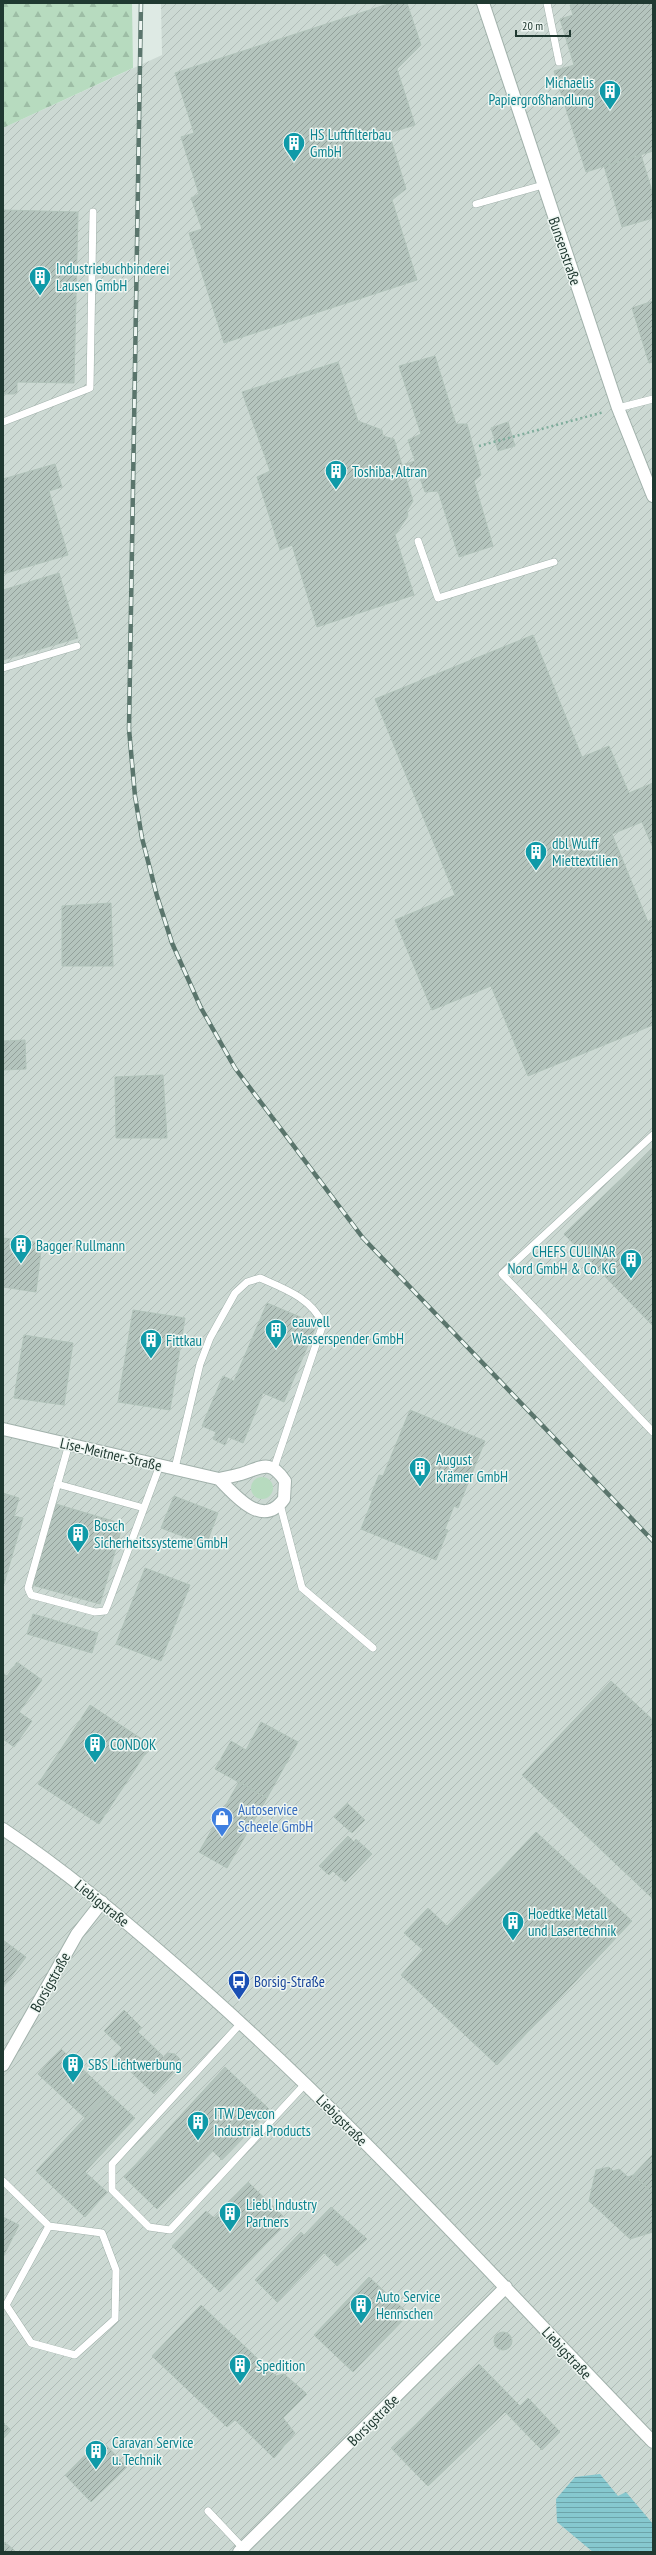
<svg xmlns="http://www.w3.org/2000/svg" width="656" height="2555" font-family="'PT Sans Narrow',sans-serif">
  <defs>
    <pattern id="industrial-furrows" width="10" height="10" patternUnits="userSpaceOnUse"><rect width="10" height="10" fill="#ccd9d3"/><path d="M-1 1l2-2M0 10L10 0M9 11l2-2" fill="none" stroke="#afbbb6"/></pattern>
    <pattern id="forest-firs" width="22" height="20" patternUnits="userSpaceOnUse"><rect width="22" height="20" fill="#b7dbbf"/><path d="M5 1l3.5 6h-7zM16 11l3.5 6h-7z" fill="#9dbda5"/></pattern>
    <pattern id="water-rules" width="6" height="5" patternUnits="userSpaceOnUse"><rect width="6" height="5" fill="#86c8cf"/><path d="M0 2.5h6" fill="none" stroke="#6da3a9"/></pattern>
    <pattern id="building-hatch" width="6" height="6" patternUnits="userSpaceOnUse"><rect width="6" height="6" fill="#b4c4bd"/><path d="M-1 1l2-2M0 6l6-6M5 7l2-2" fill="none" stroke="#92a09a"/></pattern>
  </defs>
  <rect width="100%" height="100%" fill="#deeae4"/>
  <path fill="url(#industrial-furrows)" d="M161,3H653V2552H3V128L162,55Z"/>
  <path fill="#b7dbbf" d="M251 1488a11 11 0 1 1 22 0a11 11 0 1 1-22 0Z"/>
  <path fill="url(#forest-firs)" d="M3,3H132L133,68L3,128Z"/>
  <path fill="url(#water-rules)" d="M600,2474L618,2496L626,2492L653,2524V2552H593L557,2522L556,2499L575,2477Z"/>
  <path fill="url(#building-hatch)" stroke="#b1c3ba" d="M391,3H407L421,45L397,69L415,125L389,133L406,189L392,200L417,280L224,343L189,233L202,229L191,198L199,194L181,137L194,133L175,73Z
    M576,3H653V151L586,172L554,71L574,65L560,19L573,15L570,5Z
    M641,155L653,194V218L622,227L604,166Z
    M3,210L78,212L74,383L17,382V392L14,394H3Z
    M653,301V362L649,363L632,308Z
    M435,356L456,424H467L481,475L474,481L493,546L459,557L438,491L425,492L417,470L405,475L413,501L407,511L408,516L395,535L414,595L317,627L292,545L280,550L257,477L270,471L242,392L338,362L358,421L382,430L383,436L394,439L402,465L415,461L408,440L421,434L399,366Z
    M508,422L515,446L498,451L491,428Z
    M55,464L62,487L49,491L68,555L3,574V479Z
    M59,573L78,638L3,660V590Z
    M533,635L582,757L609,746L629,793L653,783V848L642,822L612,834L648,922L653,920V1025L528,1076L491,986L432,1010L395,920L455,895L375,699Z
    M111,903L113,966H62V906Z
    M25,1040L26,1069L3,1070V1041Z
    M163,1075L167,1138H116L115,1077Z
    M653,1148V1326L564,1234Z
    M3,1238L42,1243L36,1292L3,1287Z
    M267,1303L317,1324L284,1402L263,1393L243,1443L228,1437L225,1445L213,1439L216,1432L202,1426L223,1376L234,1381Z
    M133,1310L185,1318L170,1410L118,1402Z
    M24,1335L73,1343L64,1405L14,1398Z
    M410,1410L485,1441L458,1508L454,1506L445,1529L448,1530L436,1560L361,1529L372,1501L369,1500L379,1475L383,1476Z
    M3,1493L19,1498L14,1516L23,1518L4,1584Z
    M174,1496L218,1513L206,1545L161,1528Z
    M56,1504L123,1524L100,1604L32,1585Z
    M145,1568L190,1585L161,1661L116,1644Z
    M33,1614L98,1633L92,1653L27,1634Z
    M17,1662L42,1680L19,1712L32,1721L14,1747L3,1739V1673L7,1676Z
    M611,1681L653,1720L652,1898L522,1775Z
    M90,1705L151,1745L99,1824L38,1784Z
    M261,1722L298,1742L267,1798L215,1769L231,1741L246,1750Z
    M239,1782L267,1798L227,1868L199,1852Z
    M347,1803L365,1820L352,1833L334,1817Z
    M536,1832L632,1921L497,2065L401,1975L423,1950L404,1933L428,1908L447,1926Z
    M348,1836L354,1842L356,1839L372,1854L345,1882L333,1871L329,1875L319,1866Z
    M3,1940L26,1957L3,1988Z
    M124,2010L142,2028L122,2048L104,2031Z
    M138,2032L164,2057L168,2053L175,2054L181,2060L179,2062L182,2064L154,2094L114,2056Z
    M61,2049L108,2093L85,2118L38,2074Z
    M225,2067L270,2110L222,2160L213,2151L157,2209L124,2177Z
    M108,2093L135,2118L85,2172L107,2192L85,2217L36,2171Z
    M653,2154V2193L633,2175Z
    M609,2167L613,2171L619,2169L628,2177L633,2175L653,2193V2232L630,2239L589,2201L596,2170Z
    M248,2182L288,2221L220,2292L172,2246L206,2211L214,2218Z
    M331,2207L367,2239L337,2266L324,2253L277,2302L255,2280L301,2232L304,2235Z
    M3,2217L19,2225L3,2257Z
    M369,2277L409,2314L353,2372L314,2335Z
    M201,2305L276,2376L284,2374L307,2394L283,2418L295,2433L274,2458L235,2420L227,2427L152,2356Z
    M494 2341a9 9 0 1 1 18 0a9 9 0 1 1-18 0Z
    M479,2364L520,2406L528,2398L560,2432L542,2450L505,2412L428,2486L391,2448Z
    M3,2422L11,2430L3,2439Z
    M101,2440L127,2467L91,2502L65,2475Z
    M5,2542L16,2552H3Z"/>
  <g fill="none" stroke-linecap="round" stroke-linejoin="round">
    <g stroke="#a1b1ab" stroke-width="8">
      <path id="service" d="M547,3L559,62
        M476,204L543,185
        M618,408L653,399
        M3,422L90,388L93,212
        M418,541L438,598L554,562
        M3,668L77,646
        M653,1135L502,1274L653,1432
        M69,1444L28,1588L31,1595L95,1612L105,1611L108,1604L160,1465
        M175,1468L200,1364L210,1338L235,1293L247,1282L260,1278C285,1289 311,1298 323,1324L274,1468
        M57,1484L144,1508
        M280,1504L302,1588L373,1648
        M242,2022L112,2164V2190L149,2227L170,2230L306,2083
        M3,2181L49,2226L102,2233L116,2270L115,2319L75,2355L31,2343L6,2305L49,2226
        M208,2511L243,2548"/>
    </g>
    <g stroke="#a1b1ab" stroke-width="14">
      <path id="minor" d="M483,3L618,408L653,496
        M3,1429L219,1479C227,1477 234,1476 241,1474C261,1468 270,1458 285,1481L284,1499C262,1529 236,1496 219,1479
        M3,1829C63,1869 118,1915 172,1962C344,2110 495,2279 653,2442
        M3,2065L77,1934L102,1902
        M239,2552L506,2287"/>
    </g>
    <path stroke="#7fad9c" stroke-width="2.5" stroke-dasharray="2 3" stroke-linecap="butt" d="M479,446L604,412"/>
    <use href="#service" stroke="#fff" stroke-width="7"/>
    <use href="#minor" stroke="#fff" stroke-width="12"/>
    <g stroke="#5a756c" stroke-width="4.5">
      <path id="rail" d="M141,3L129,729L135,796L142,838L157,896L172,943L201,1008L235,1068L363,1238L653,1541"/>
    </g>
    <use href="#rail" stroke="#eef6f2" stroke-width="3" stroke-dasharray="9" stroke-linecap="butt"/>
  </g>
  <defs>
    <g id="building-pin" transform="scale(1.15)"><path d="M0 17L-7.5 6A9.5 9.5 0 1 1 7.5 6Z" fill="#0f9aa8" stroke="#eef6f2"/><path d="M-4-6H4V6H1V3H-1V6H-4ZM-2.5-4.3h1.7v1.8h-1.7ZM.8-4.3h1.7v1.8H.8ZM-2.5-1h1.7V.8h-1.7ZM.8-1h1.7V.8H.8Z" fill="#fff"/></g>
    <g id="shop-pin" transform="scale(1.15)"><path d="M0 17L-7.5 6A9.5 9.5 0 1 1 7.5 6Z" fill="#3f7fe0" stroke="#eef6f2"/><path d="M-5-2.5h2.3a2.7 3.5 0 0 1 5.4 0H5L5.5 6h-11ZM-1.5-2.5h3a1.5 2.3 0 0 0-3 0Z" fill="#fff"/></g>
    <g id="bus-pin" transform="scale(1.15)"><path d="M0 17L-7.5 6A9.5 9.5 0 1 1 7.5 6Z" fill="#1a4fb4" stroke="#eef6f2"/><path d="M-5-6H5V4H4V6H2V4H-2V6H-4V4H-5ZM-3.5-4V0h7V-4ZM-3.5 1.2v1.5H-2V1.2ZM2 1.2v1.5H3.5V1.2Z" fill="#fff"/></g>
  </defs>
  <g fill-rule="evenodd">
    <use href="#building-pin" x="610" y="91"/>
    <use href="#building-pin" x="294" y="143"/>
    <use href="#building-pin" x="40" y="277"/>
    <use href="#building-pin" x="336" y="471"/>
    <use href="#building-pin" x="536" y="852"/>
    <use href="#building-pin" x="21" y="1245"/>
    <use href="#building-pin" x="631" y="1260"/>
    <use href="#building-pin" x="276" y="1330"/>
    <use href="#building-pin" x="151" y="1340"/>
    <use href="#building-pin" x="420" y="1468"/>
    <use href="#building-pin" x="78" y="1534"/>
    <use href="#building-pin" x="95" y="1744"/>
    <use href="#shop-pin" x="222" y="1818"/>
    <use href="#building-pin" x="513" y="1922"/>
    <use href="#bus-pin" x="239" y="1981"/>
    <use href="#building-pin" x="73" y="2064"/>
    <use href="#building-pin" x="198" y="2122"/>
    <use href="#building-pin" x="230" y="2213"/>
    <use href="#building-pin" x="361" y="2305"/>
    <use href="#building-pin" x="240" y="2365"/>
    <use href="#building-pin" x="96" y="2451"/>
  </g>
  <g text-anchor="middle" dominant-baseline="central" stroke-width="3" stroke-linejoin="round" paint-order="stroke">
    <g font-size="15" fill="#0d838f" stroke="#eef6f2" text-anchor="start">
      <text x="594" y="82" text-anchor="end">Michaelis<tspan x="594" dy="17">Papiergroßhandlung</tspan></text>
      <text x="310" y="134">HS Luftfilterbau<tspan x="310" dy="17">GmbH</tspan></text>
      <text x="56" y="268">Industriebuchbinderei<tspan x="56" dy="17">Lausen GmbH</tspan></text>
      <text x="352" y="471">Toshiba, Altran</text>
      <text x="552" y="843">dbl Wulff<tspan x="552" dy="17">Miettextilien</tspan></text>
      <text x="36" y="1245">Bagger Rullmann</text>
      <text x="616" y="1251" text-anchor="end">CHEFS CULINAR<tspan x="616" dy="17">Nord GmbH &amp; Co. KG</tspan></text>
      <text x="292" y="1321">eauvell<tspan x="292" dy="17">Wasserspender GmbH</tspan></text>
      <text x="166" y="1340">Fittkau</text>
      <text x="436" y="1459">August<tspan x="436" dy="17">Krämer GmbH</tspan></text>
      <text x="94" y="1525">Bosch<tspan x="94" dy="17">Sicherheitssysteme GmbH</tspan></text>
      <text x="110" y="1744">CONDOK</text>
      <text x="528" y="1913">Hoedtke Metall<tspan x="528" dy="17">und Lasertechnik</tspan></text>
      <text x="88" y="2064">SBS Lichtwerbung</text>
      <text x="214" y="2113">ITW Devcon<tspan x="214" dy="17">Industrial Products</tspan></text>
      <text x="246" y="2204">Liebl Industry<tspan x="246" dy="17">Partners</tspan></text>
      <text x="376" y="2296">Auto Service<tspan x="376" dy="17">Hennschen</tspan></text>
      <text x="256" y="2365">Spedition</text>
      <text x="112" y="2442">Caravan Service<tspan x="112" dy="17">u. Technik</tspan></text>
    </g>
    <g font-size="15" fill="#203931" stroke="#eef6f2">
      <text transform="translate(565 251) rotate(71)">Bunsenstraße</text>
      <text transform="translate(111 1454) rotate(13)">Lise-Meitner-Straße</text>
      <text transform="translate(102 1903) rotate(39)">Liebigstraße</text>
      <text transform="translate(50 1982) rotate(-61)">Borsigstraße</text>
      <text transform="translate(342 2120) rotate(45)">Liebigstraße</text>
      <text transform="translate(567 2353) rotate(47)">Liebigstraße</text>
      <text transform="translate(373 2420) rotate(-45)">Borsigstraße</text>
    </g>
    <g font-size="15" fill="#366cbe" stroke="#eef6f2" text-anchor="start">
      <text x="238" y="1809">Autoservice<tspan x="238" dy="17">Scheele GmbH</tspan></text>
    </g>
    <g font-size="15" fill="#164399" stroke="#eef6f2" text-anchor="start">
      <text x="254" y="1981">Borsig-Straße</text>
    </g>
  </g>
  <rect width="656" height="2555" fill="none" stroke="#203931" stroke-width="8"/>
  <path d="M516 30v6h54v-6" fill="none" stroke="#203931" stroke-width="2"/>
  <text x="522" y="30" font-size="12" fill="#203931" stroke="#eef6f2" stroke-width="3" paint-order="stroke">20 m</text>
</svg>
